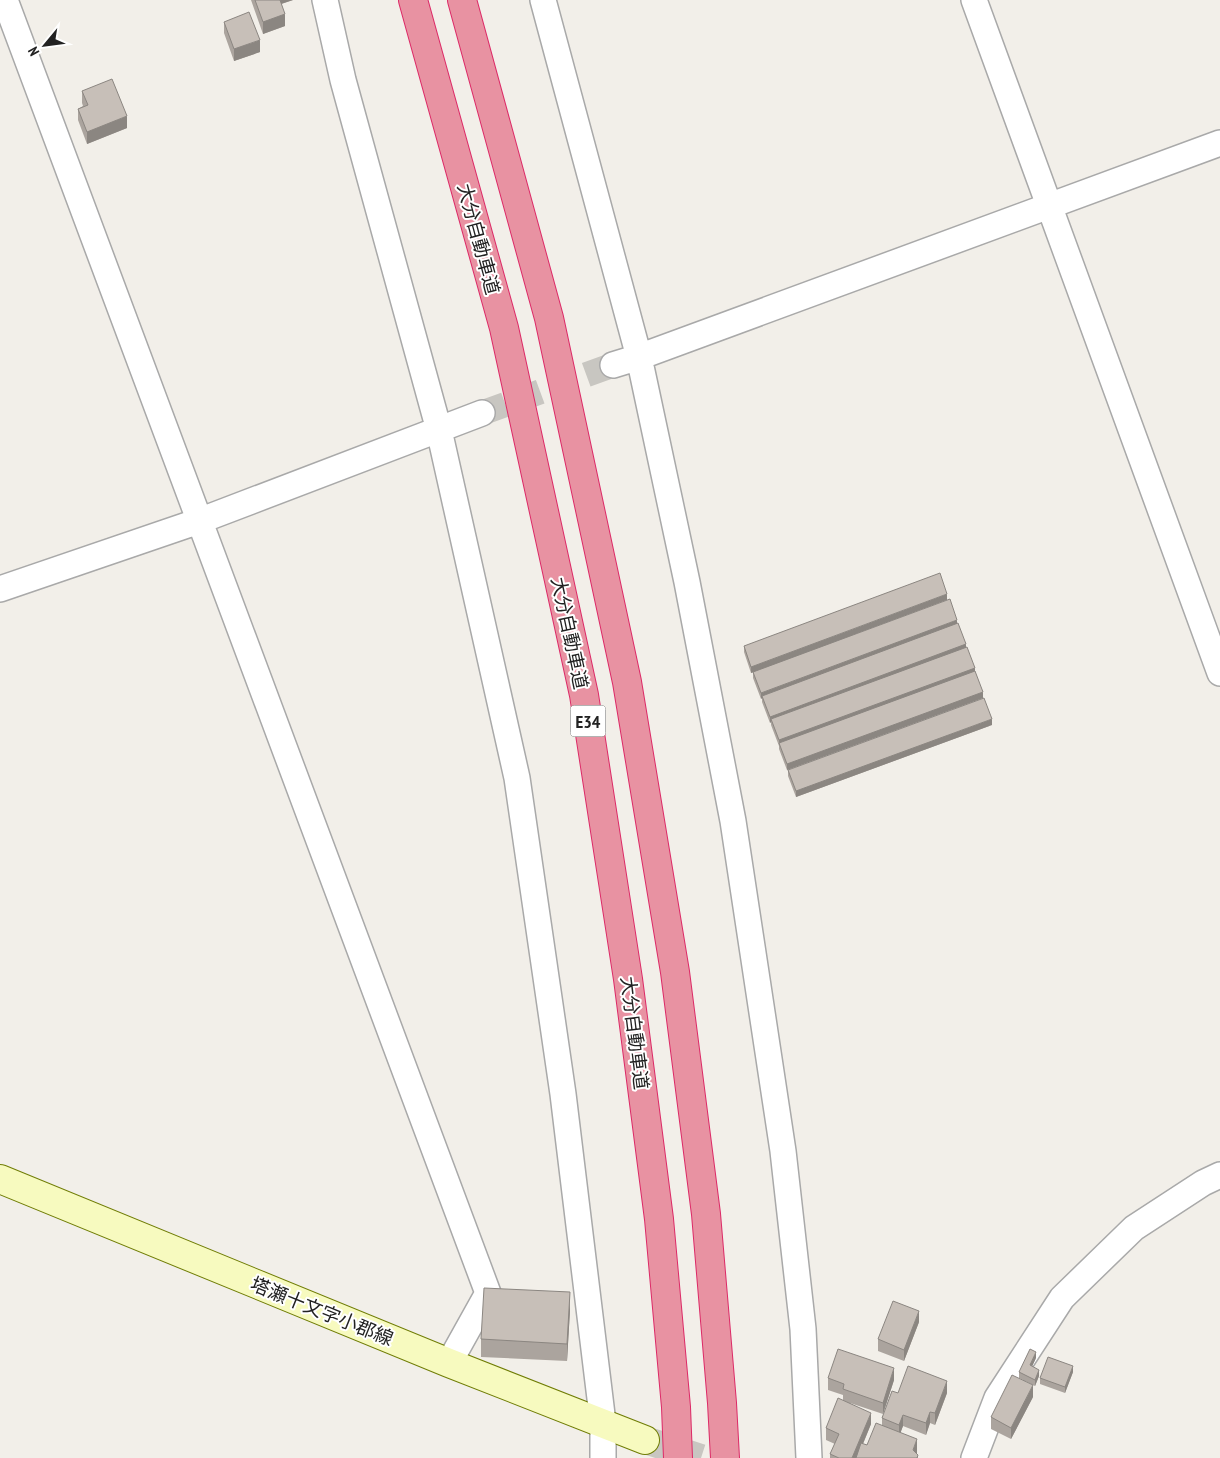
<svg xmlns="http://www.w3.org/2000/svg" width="1220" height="1458" font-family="'PT Sans Narrow','Noto Sans JP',sans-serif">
  <rect width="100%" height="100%" fill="#f2efe9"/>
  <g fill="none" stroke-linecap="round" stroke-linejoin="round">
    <path stroke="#c8c6c1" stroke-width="25" stroke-dasharray="25 12" stroke-linecap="butt" d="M482,413L613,365"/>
    <path stroke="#c8c6c1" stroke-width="28" stroke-dasharray="28 14" stroke-linecap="butt" d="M645,1440L701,1458"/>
    <g stroke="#a9a9a9" stroke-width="28">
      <path id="street" d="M5,0L488,1293L449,1363
        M325,0L343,80L439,430L517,778L563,1094L603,1423V1458
        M543,0L639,357L687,582L733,821L783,1151L803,1329L809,1458
        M974,0L1220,673
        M613,365L639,357L1220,143
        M0,589L199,521L482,413
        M974,1458L997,1398L1062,1298L1134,1228L1203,1183L1220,1175"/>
    </g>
    <g stroke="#707d05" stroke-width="30">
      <path id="secondary" d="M0,1179L449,1363L645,1440"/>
    </g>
    <g stroke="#dc2a67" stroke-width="30">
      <path id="highway" d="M413,0L504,328L584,695L628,979L659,1219L676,1407L678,1458
        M462,0L549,318L627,682L675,972L706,1214L722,1403L725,1458"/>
    </g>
    <use href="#street" stroke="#fff" stroke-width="25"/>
    <use href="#secondary" stroke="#f7fabf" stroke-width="28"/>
    <use href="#highway" stroke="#e892a2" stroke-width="28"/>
  </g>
  <path fill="#aba49e" d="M251,0H293L281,4L285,26L263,34Z
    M224,22L260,52L234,61L224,33Z
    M82,91L127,128L87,144L78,120V109L83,106L82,103Z
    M957,624L975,671L983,698L787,770L779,749V746L771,725V722L770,723L762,702V698L761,699L753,678V672L751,673L744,652V646Z
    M992,725L796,797L788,776V770Z
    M570,1310L567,1361L481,1357V1339Z
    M919,1322L904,1361L878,1351V1339Z
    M1036,1358L1032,1366L1039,1376L1035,1386L1019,1378V1372Z
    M1073,1372L1065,1393L1040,1384V1378Z
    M828,1378L894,1380L883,1414L850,1403L871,1424L863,1444L867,1445L882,1426V1418L898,1393H947L935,1425L930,1423L926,1435L903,1426L900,1433L917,1454L918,1458H830V1454L835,1444L826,1440V1428L843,1400V1395L828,1390Z
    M1033,1397L1011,1439L991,1429V1417Z"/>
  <path fill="#8b8681" d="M278,0H293L278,5Z
    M285,14V26L263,34V22Z
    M260,40V52L234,61V49Z
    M127,116V128L87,144V132Z
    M947,594V600L751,673V667Z
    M957,620V626L762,696V698L761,699V693Z
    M966,644V650L771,719V722L770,723V717Z
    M975,668V674L779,743V746V740Z
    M983,692V698L787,770V764Z
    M992,719V725L796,797V791Z
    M570,1292V1310L567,1361V1344Z
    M919,1311V1322L904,1361V1350Z
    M1036,1352V1358L1030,1371V1365Z
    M1073,1366V1372L1065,1393V1387Z
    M894,1368V1380L883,1414V1403Z
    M1039,1370V1376L1035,1386V1380Z
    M947,1381V1393L935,1425V1413Z
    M1033,1385V1397L1011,1439V1428Z
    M930,1412V1423L926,1435V1423Z
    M871,1413V1424L857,1458H852Z
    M903,1415V1426L899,1437V1425Z
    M917,1439V1456L913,1450Z"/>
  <path fill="#c7bfb8" stroke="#8b8681" d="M255,0H280L285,14L263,22Z
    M249,12L260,40L234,49L224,22Z
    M112,79L127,116L87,132L78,109L88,105L82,91Z
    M940,573L947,594L751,667L744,646Z
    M950,599L957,620L761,693L753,672Z
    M958,623L966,644L770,717L762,696Z
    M967,647L975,668L779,740L771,719Z
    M975,671L983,692L787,764L779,743Z
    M984,698L992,719L796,791L788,770Z
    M484,1288L570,1292L567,1344L481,1339Z
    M893,1301L919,1311L904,1350L878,1339Z
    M838,1349L894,1368L883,1403L843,1389L844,1384L828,1378Z
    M1030,1349L1036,1352L1030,1365L1039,1370L1035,1380L1019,1372Z
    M1048,1357L1073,1366L1065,1387L1040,1378Z
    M908,1366L947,1381L935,1413L930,1412L926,1423L903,1415L899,1425L882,1418L892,1391L898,1393Z
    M1012,1375L1033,1385L1011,1428L991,1417Z
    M838,1398L871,1413L852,1458H839L830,1454L839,1434L826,1428Z
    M876,1423L917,1439L913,1450L918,1455L917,1458H856L861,1443L867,1445Z"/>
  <g text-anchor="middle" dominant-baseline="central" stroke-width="4" stroke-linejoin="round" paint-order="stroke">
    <rect fill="#fff" stroke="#646464" stroke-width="1" x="570.5" y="705.5" width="35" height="31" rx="4"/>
    <g font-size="18" font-weight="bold" fill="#222">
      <text x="588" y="721">E34</text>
    </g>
    <g font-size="19" fill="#222" stroke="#fff">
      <text transform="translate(479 239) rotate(75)">大分自動車道</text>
      <text transform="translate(570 633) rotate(78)">大分自動車道</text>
      <text transform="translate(635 1033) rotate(83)">大分自動車道</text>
      <text transform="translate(322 1311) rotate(22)">塔瀬十文字小郡線</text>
    </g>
  </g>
  <g transform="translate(45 45) rotate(241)" stroke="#ffffff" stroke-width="4" paint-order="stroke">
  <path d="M0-4L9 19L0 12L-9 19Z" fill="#222222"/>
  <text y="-8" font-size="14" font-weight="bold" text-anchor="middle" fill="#222222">N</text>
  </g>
</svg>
